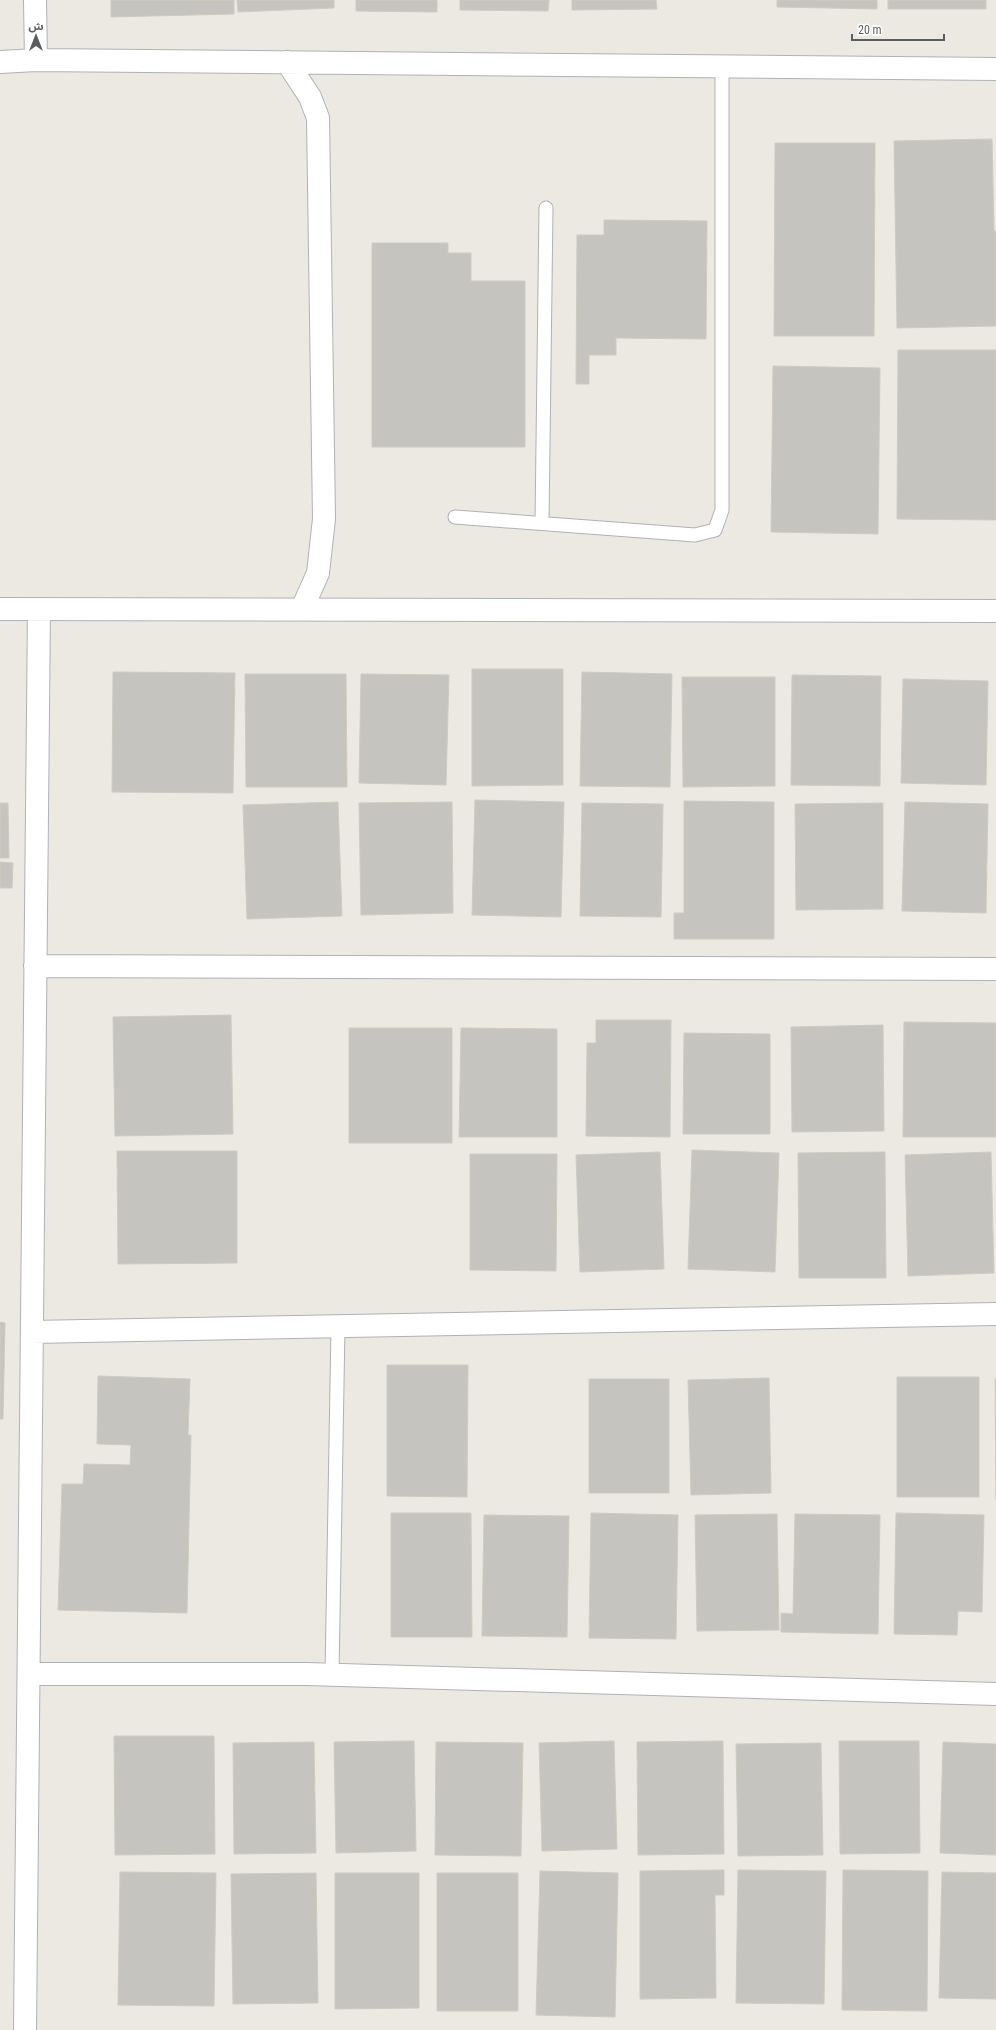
<svg xmlns="http://www.w3.org/2000/svg" width="996" height="2030" font-family="'Roboto Condensed','Noto Sans Arabic',sans-serif">
  <rect width="100%" height="100%" fill="#ebe9e2"/>
  <path fill="#c6c4be" stroke="#cfcbc1" d="M111,0H234V14L111,17Z
    M237,0H334V8L238,12Z
    M356,0H437V12L356,11Z
    M460,0H549L548,11L460,10Z
    M572,0H656L657,9L572,10Z
    M777,0H877V9L777,7Z
    M888,0H986V9H888Z
    M992,139L994,231H996V326L897,328L894,141Z
    M775,143H875L874,336H774Z
    M604,220L707,221L706,339L616,338V355H589V384H576L577,235H604Z
    M372,243H448V253H471V281H525V447H372Z
    M898,350H996V520L897,519Z
    M773,366L880,368L878,534L771,532Z
    M472,669H563V785L472,786Z
    M113,672L235,673L233,793L112,792Z
    M582,672L672,674L670,787L580,786Z
    M245,674H346L347,787H246Z
    M361,674L449,675L446,785L359,783Z
    M792,675L881,676L880,786L791,785Z
    M682,677H775V786L683,787Z
    M903,679L988,681L986,785L901,783Z
    M475,800L564,802L561,917L472,915Z
    M684,801L774,802V939H674V913H684Z
    M338,802L342,916L247,919L243,805Z
    M452,802L453,913L361,915L359,803Z
    M905,802L988,804L986,913L902,911Z
    M0,803H8L9,858H0Z
    M582,803L663,804L661,917L580,916Z
    M883,803V909L796,910L795,804Z
    M0,862L13,863L12,888H0Z
    M231,1015L233,1134L115,1136L113,1017Z
    M596,1020H671L670,1137L586,1136L587,1043H596Z
    M904,1022L996,1023V1137H903Z
    M883,1025L884,1131L792,1132L791,1027Z
    M349,1028H452V1143H349Z
    M461,1028L557,1029V1137H459Z
    M684,1033L770,1034V1134H683Z
    M692,1150L779,1153L775,1272L688,1269Z
    M117,1151H237V1263L118,1264Z
    M660,1152L664,1269L580,1272L576,1155Z
    M885,1152L886,1278H799L798,1153Z
    M991,1152L994,1273L908,1276L905,1155Z
    M470,1154H557L556,1271L470,1270Z
    M0,1322L5,1323L3,1419H0Z
    M387,1365H468L467,1497L387,1496Z
    M98,1376L190,1379L188,1435H191L187,1613L58,1610L62,1484H83L84,1464L130,1465L131,1445L97,1444Z
    M897,1377H979V1497H897Z
    M769,1378L771,1493L691,1495L688,1380Z
    M589,1379H669V1493H589Z
    M995,1379H996V1500Z
    M391,1513H471L472,1637H391Z
    M591,1513L678,1515L676,1639L589,1638Z
    M896,1513L984,1515L982,1612L958,1611L957,1635L894,1634Z
    M777,1514L779,1630L697,1631L695,1515Z
    M795,1514L880,1515L878,1634L781,1632V1613L793,1614Z
    M484,1515L569,1516L567,1637L482,1636Z
    M114,1736H214L215,1854L115,1855Z
    M414,1741L416,1851L336,1853L334,1742Z
    M614,1741L617,1849L542,1851L539,1743Z
    M723,1741L724,1854L638,1855L637,1742Z
    M839,1741H919L920,1853L840,1854Z
    M314,1742L316,1853L234,1854L233,1743Z
    M436,1742L523,1743L521,1856L435,1855Z
    M943,1742L996,1744V1855L940,1853Z
    M821,1743L823,1855L738,1856L736,1744Z
    M724,1870V1895H715L716,1998L640,1999V1871Z
    M738,1870L826,1871L824,2004L736,2003Z
    M843,1870L928,1871L927,2011L842,2010Z
    M540,1871L618,1873L615,2017L536,2015Z
    M120,1872L216,1873L214,2006L118,2005Z
    M942,1872L996,1873V1999L939,1998Z
    M316,1873L318,2003L233,2004L231,1874Z
    M335,1873H419V2008L335,2009Z
    M437,1873H518V2011H437Z"/>
  <g fill="none" stroke-linecap="round" stroke-linejoin="round">
    <g stroke="#afb2b5" stroke-width="15">
      <path id="service" d="M455,517L695,535L715,530L722,510V66
        M542,523L546,208
        M332,1675L338,1326"/>
    </g>
    <g stroke="#afb2b5" stroke-width="24">
      <path id="minor" d="M35,0L36,60
        M0,62L36,60L996,69
        M287,62L310,97L318,118L324,519L318,573L302,609
        M0,609L996,611
        M35,966L996,969
        M32,1332L996,1314
        M29,1674H307L996,1694
        M25,2030L39,609"/>
    </g>
    <use href="#service" stroke="#fff" stroke-width="13"/>
    <use href="#minor" stroke="#fff" stroke-width="22"/>
  </g>
  <g transform="translate(36 36)" stroke="#ffffff" stroke-width="3" paint-order="stroke">
  <path d="M0-3L7 15L0 10L-7 15Z" fill="#5a5d60"/>
  <text y="-6" font-size="11" font-weight="bold" text-anchor="middle" fill="#5a5d60">ش</text>
  </g>
  <path d="M852 34v6h92v-6" fill="none" stroke="#5a5d60" stroke-width="2"/>
  <text x="858" y="34" font-size="12" fill="#5a5d60" stroke="#ffffff" stroke-width="3" paint-order="stroke">20 m</text>
</svg>
